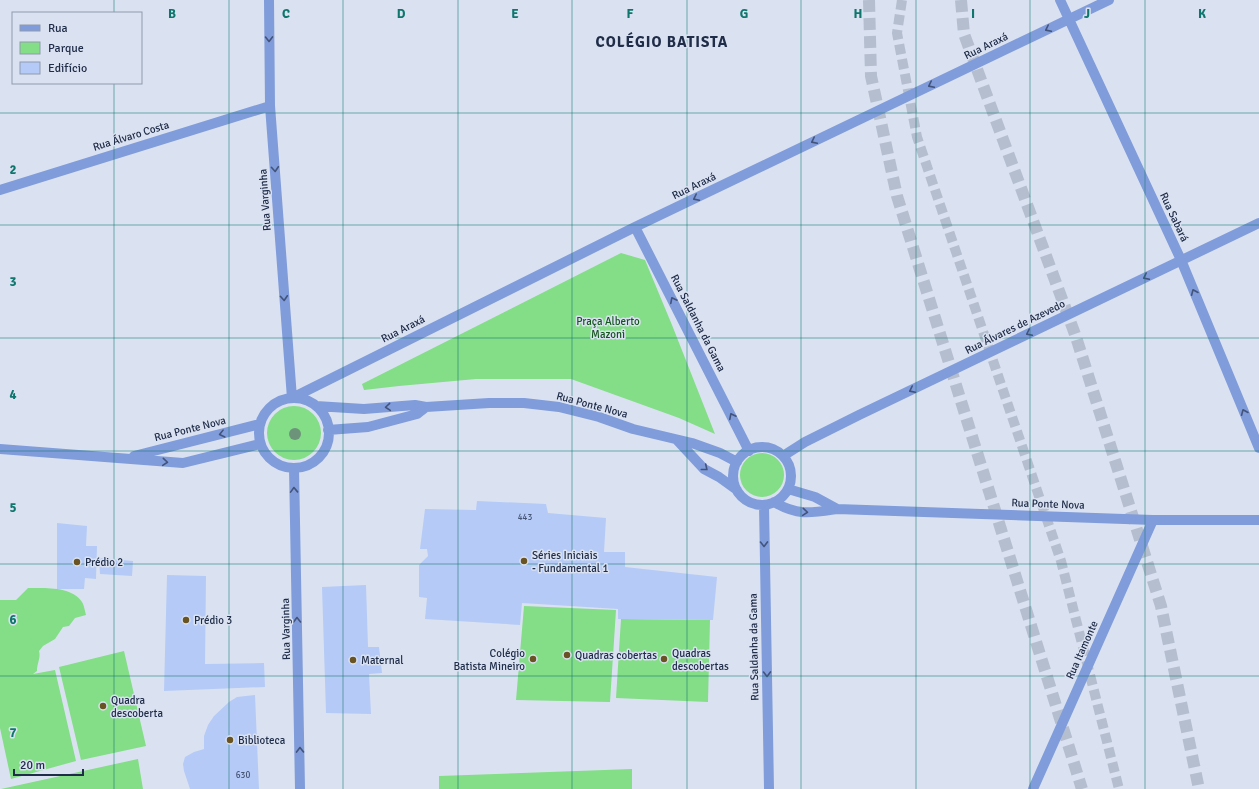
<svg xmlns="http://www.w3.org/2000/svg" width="1259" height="789" font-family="Signika,sans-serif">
  <rect width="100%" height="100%" fill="#dae2f1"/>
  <path fill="#84dd87" d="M621,253L645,260L672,325L715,434L679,418L571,379H476L399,386L364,390L362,384Z
    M267 433a27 27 0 1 1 54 0a27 27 0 1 1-54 0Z
    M740 475a22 22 0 1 1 44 0a22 22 0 1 1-44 0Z
    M28,588C44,588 72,586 82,602C84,605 85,611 86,615L75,618L69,626L63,627L55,639L43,646L39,651C41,658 37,663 37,671L33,674L55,670L76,761L11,779L0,728V600H16Z
    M524,606L616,610L610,702L516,700Z
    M621,619L710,620L708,702L616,698Z
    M124,651L146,746L81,760L59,667Z
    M138,759L143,789H1Z
    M632,769V789H439V776Z"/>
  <path fill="#b5caf6" d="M477,501L546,504L548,513L606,518L604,552H625V567L717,577L713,620L618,619V609L522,603L520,625L425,619L427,598L419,597V565L428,556L427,549H420L425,509L476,510Z
    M57,523L87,526L86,546H97L96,579L85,578L84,589H57Z
    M99,558L133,561L132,576L100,574Z
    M167,575L206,576L205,664L264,663L265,687L164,691Z
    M366,585L368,647H379L382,673L369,674L371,714L326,713L322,587Z
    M255,695L259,789H190L184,771L183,764L185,757L194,752L204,749V736L208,725L214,716L229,702L237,697Z"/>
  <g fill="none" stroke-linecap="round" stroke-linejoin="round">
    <path stroke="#b5becf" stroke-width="10" stroke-dasharray="10 5" stroke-linecap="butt" d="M902,0L897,33L917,137L1061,561L1119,789"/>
    <path stroke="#b5becf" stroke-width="12" stroke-dasharray="12 6" stroke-linecap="butt" d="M869,0L871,76L897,196L1082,789
      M961,0L964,34L1076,337L1161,606L1199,789"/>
    <path stroke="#809cda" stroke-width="10" d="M269,0L270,106L292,398L635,227L1109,0
      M1060,0L1181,260L1259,448
      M0,190L270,106
      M635,227L749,451
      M259 433a35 35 0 1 1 70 0a35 35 0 1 1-70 0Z
      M316,406L364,409L415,405L426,407L489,403H524L559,407L599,417L633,429L692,443L720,453L737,462
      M328,430L368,427L417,414L426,407
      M677,440L704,469L719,477L737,490
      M733 476a29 29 0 1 1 58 0a29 29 0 1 1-58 0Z
      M0,449L183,463L260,444
      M134,456L260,424
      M783,456L805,442L859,415L1259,223
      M294,468L300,789
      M788,489L815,497L837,509
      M774,502C798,516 811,513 837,509L1153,520H1259
      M764,505L769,789
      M1033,789L1153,520"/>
  </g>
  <circle fill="#6d947b" cx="295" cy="434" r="6"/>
  <defs><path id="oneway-chevron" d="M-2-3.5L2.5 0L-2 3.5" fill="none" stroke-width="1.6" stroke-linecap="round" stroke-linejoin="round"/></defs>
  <g stroke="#42547c">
    <use href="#oneway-chevron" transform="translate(1048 29) rotate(154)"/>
    <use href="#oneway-chevron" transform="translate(269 39) rotate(89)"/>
    <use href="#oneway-chevron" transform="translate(931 85) rotate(154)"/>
    <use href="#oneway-chevron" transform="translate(814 141) rotate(154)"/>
    <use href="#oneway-chevron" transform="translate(275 169) rotate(86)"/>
    <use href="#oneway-chevron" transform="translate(696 198) rotate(154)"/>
    <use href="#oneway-chevron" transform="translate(1146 277) rotate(154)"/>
    <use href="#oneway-chevron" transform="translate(1194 292) rotate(-113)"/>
    <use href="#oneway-chevron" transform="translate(284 298) rotate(86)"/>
    <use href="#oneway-chevron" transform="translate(673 300) rotate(-117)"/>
    <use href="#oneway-chevron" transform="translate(1029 333) rotate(154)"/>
    <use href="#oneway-chevron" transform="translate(912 390) rotate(154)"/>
    <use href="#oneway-chevron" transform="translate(388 407) rotate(175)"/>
    <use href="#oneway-chevron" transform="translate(1244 412) rotate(-113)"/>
    <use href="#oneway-chevron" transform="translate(732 416) rotate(-117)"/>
    <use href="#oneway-chevron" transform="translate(222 434) rotate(166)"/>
    <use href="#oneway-chevron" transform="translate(165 462) rotate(5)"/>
    <use href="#oneway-chevron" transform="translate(705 468) rotate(39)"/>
    <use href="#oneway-chevron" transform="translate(294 490) rotate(-92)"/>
    <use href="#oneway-chevron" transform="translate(805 512) rotate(5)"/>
    <use href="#oneway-chevron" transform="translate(764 544) rotate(89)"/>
    <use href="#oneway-chevron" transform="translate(297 620) rotate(-91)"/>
    <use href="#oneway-chevron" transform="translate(767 674) rotate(89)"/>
    <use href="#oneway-chevron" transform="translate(300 750) rotate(-91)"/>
  </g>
  <path fill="none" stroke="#0f766e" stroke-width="1" stroke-opacity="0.55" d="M114,0V13M229,0V789M343,0V789M458,0V789M572,0V789M687,0V789M801,0V789M916,0V789M1030,0V789M1145,0V789M114,83V789M0,113H1259M0,225H1259M0,338H1259M0,451H1259M0,564H1259M0,676H1259"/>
  <g fill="#695323" stroke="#dae2f1" stroke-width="1.5">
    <circle cx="524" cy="561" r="4"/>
    <circle cx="77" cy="562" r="4"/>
    <circle cx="186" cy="620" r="4"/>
    <circle cx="567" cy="655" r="4"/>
    <circle cx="533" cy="659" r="4"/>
    <circle cx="664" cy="659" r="4"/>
    <circle cx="353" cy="660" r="4"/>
    <circle cx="103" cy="706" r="4"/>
    <circle cx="230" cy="740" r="4"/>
  </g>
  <g text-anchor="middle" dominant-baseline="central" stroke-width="3" stroke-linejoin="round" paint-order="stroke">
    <g font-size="9" fill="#455474">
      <text x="525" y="517">443</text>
      <text x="243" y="775">630</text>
    </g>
    <g font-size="11" fill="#202d49" stroke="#dae2f1">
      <text transform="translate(986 46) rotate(-26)">Rua Araxá</text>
      <text transform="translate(131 136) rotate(-17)">Rua Álvaro Costa</text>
      <text transform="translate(694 186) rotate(-26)">Rua Araxá</text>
      <text transform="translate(265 200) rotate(-94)">Rua Varginha</text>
      <text transform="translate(1174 217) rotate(65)">Rua Sabará</text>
      <text transform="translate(698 323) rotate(63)">Rua Saldanha da Gama</text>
      <text transform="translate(1015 327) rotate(-26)">Rua Álvares de Azevedo</text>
      <text transform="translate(403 329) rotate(-27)">Rua Araxá</text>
      <text transform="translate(592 405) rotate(15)">Rua Ponte Nova</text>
      <text transform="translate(190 429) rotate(-14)">Rua Ponte Nova</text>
      <text transform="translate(1048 504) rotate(2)">Rua Ponte Nova</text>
      <text transform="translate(286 629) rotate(-91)">Rua Varginha</text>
      <text transform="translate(754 647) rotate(-91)">Rua Saldanha da Gama</text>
      <text transform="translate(1082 650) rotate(-66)">Rua Itamonte</text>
    </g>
    <g font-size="11" fill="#13551b" stroke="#dae2f1">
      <text x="608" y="321">Praça Alberto<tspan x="608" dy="13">Mazoni</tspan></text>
    </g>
    <g font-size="11" fill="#202d49" stroke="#dae2f1" text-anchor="start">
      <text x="532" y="555">Séries Iniciais<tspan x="532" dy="13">- Fundamental 1</tspan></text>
      <text x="85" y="562">Prédio 2</text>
      <text x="194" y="620">Prédio 3</text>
      <text x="525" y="653" text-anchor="end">Colégio<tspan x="525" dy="13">Batista Mineiro</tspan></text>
      <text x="672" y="653">Quadras<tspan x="672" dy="13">descobertas</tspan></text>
      <text x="575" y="655">Quadras cobertas</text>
      <text x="361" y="660">Maternal</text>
      <text x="111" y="700">Quadra<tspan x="111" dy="13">descoberta</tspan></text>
      <text x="238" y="740">Biblioteca</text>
    </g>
    <g font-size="15" font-weight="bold" letter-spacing="1" fill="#202d49" stroke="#dae2f1">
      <text x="662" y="42">COLÉGIO BATISTA</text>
    </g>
  </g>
  <g font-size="13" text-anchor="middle" font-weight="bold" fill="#0f766e" stroke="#dae2f1" stroke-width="3" stroke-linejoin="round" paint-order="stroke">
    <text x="172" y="18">B</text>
    <text x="286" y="18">C</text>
    <text x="401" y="18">D</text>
    <text x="515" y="18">E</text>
    <text x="630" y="18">F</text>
    <text x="744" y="18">G</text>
    <text x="858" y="18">H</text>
    <text x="973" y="18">I</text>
    <text x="1087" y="18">J</text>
    <text x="1202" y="18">K</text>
    <text x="13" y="174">2</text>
    <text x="13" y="286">3</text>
    <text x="13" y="399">4</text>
    <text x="13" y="512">5</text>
    <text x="13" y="624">6</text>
    <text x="13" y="737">7</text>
  </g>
  <rect x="12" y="12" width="130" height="72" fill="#dae2f1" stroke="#909aae"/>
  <rect x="20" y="25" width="20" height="6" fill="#809cda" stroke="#909aae"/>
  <text x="48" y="32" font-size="12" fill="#202d49">Rua</text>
  <rect x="20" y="42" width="20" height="12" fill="#84dd87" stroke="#909aae"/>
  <text x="48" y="52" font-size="12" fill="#202d49">Parque</text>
  <rect x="20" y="62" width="20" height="12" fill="#b5caf6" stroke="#909aae"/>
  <text x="48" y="72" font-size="12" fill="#202d49">Edifício</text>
  <path d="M14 769v6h69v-6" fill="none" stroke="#202d49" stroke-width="2"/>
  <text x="20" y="769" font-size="12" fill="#202d49" stroke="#dae2f1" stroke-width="3" paint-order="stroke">20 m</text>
</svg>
